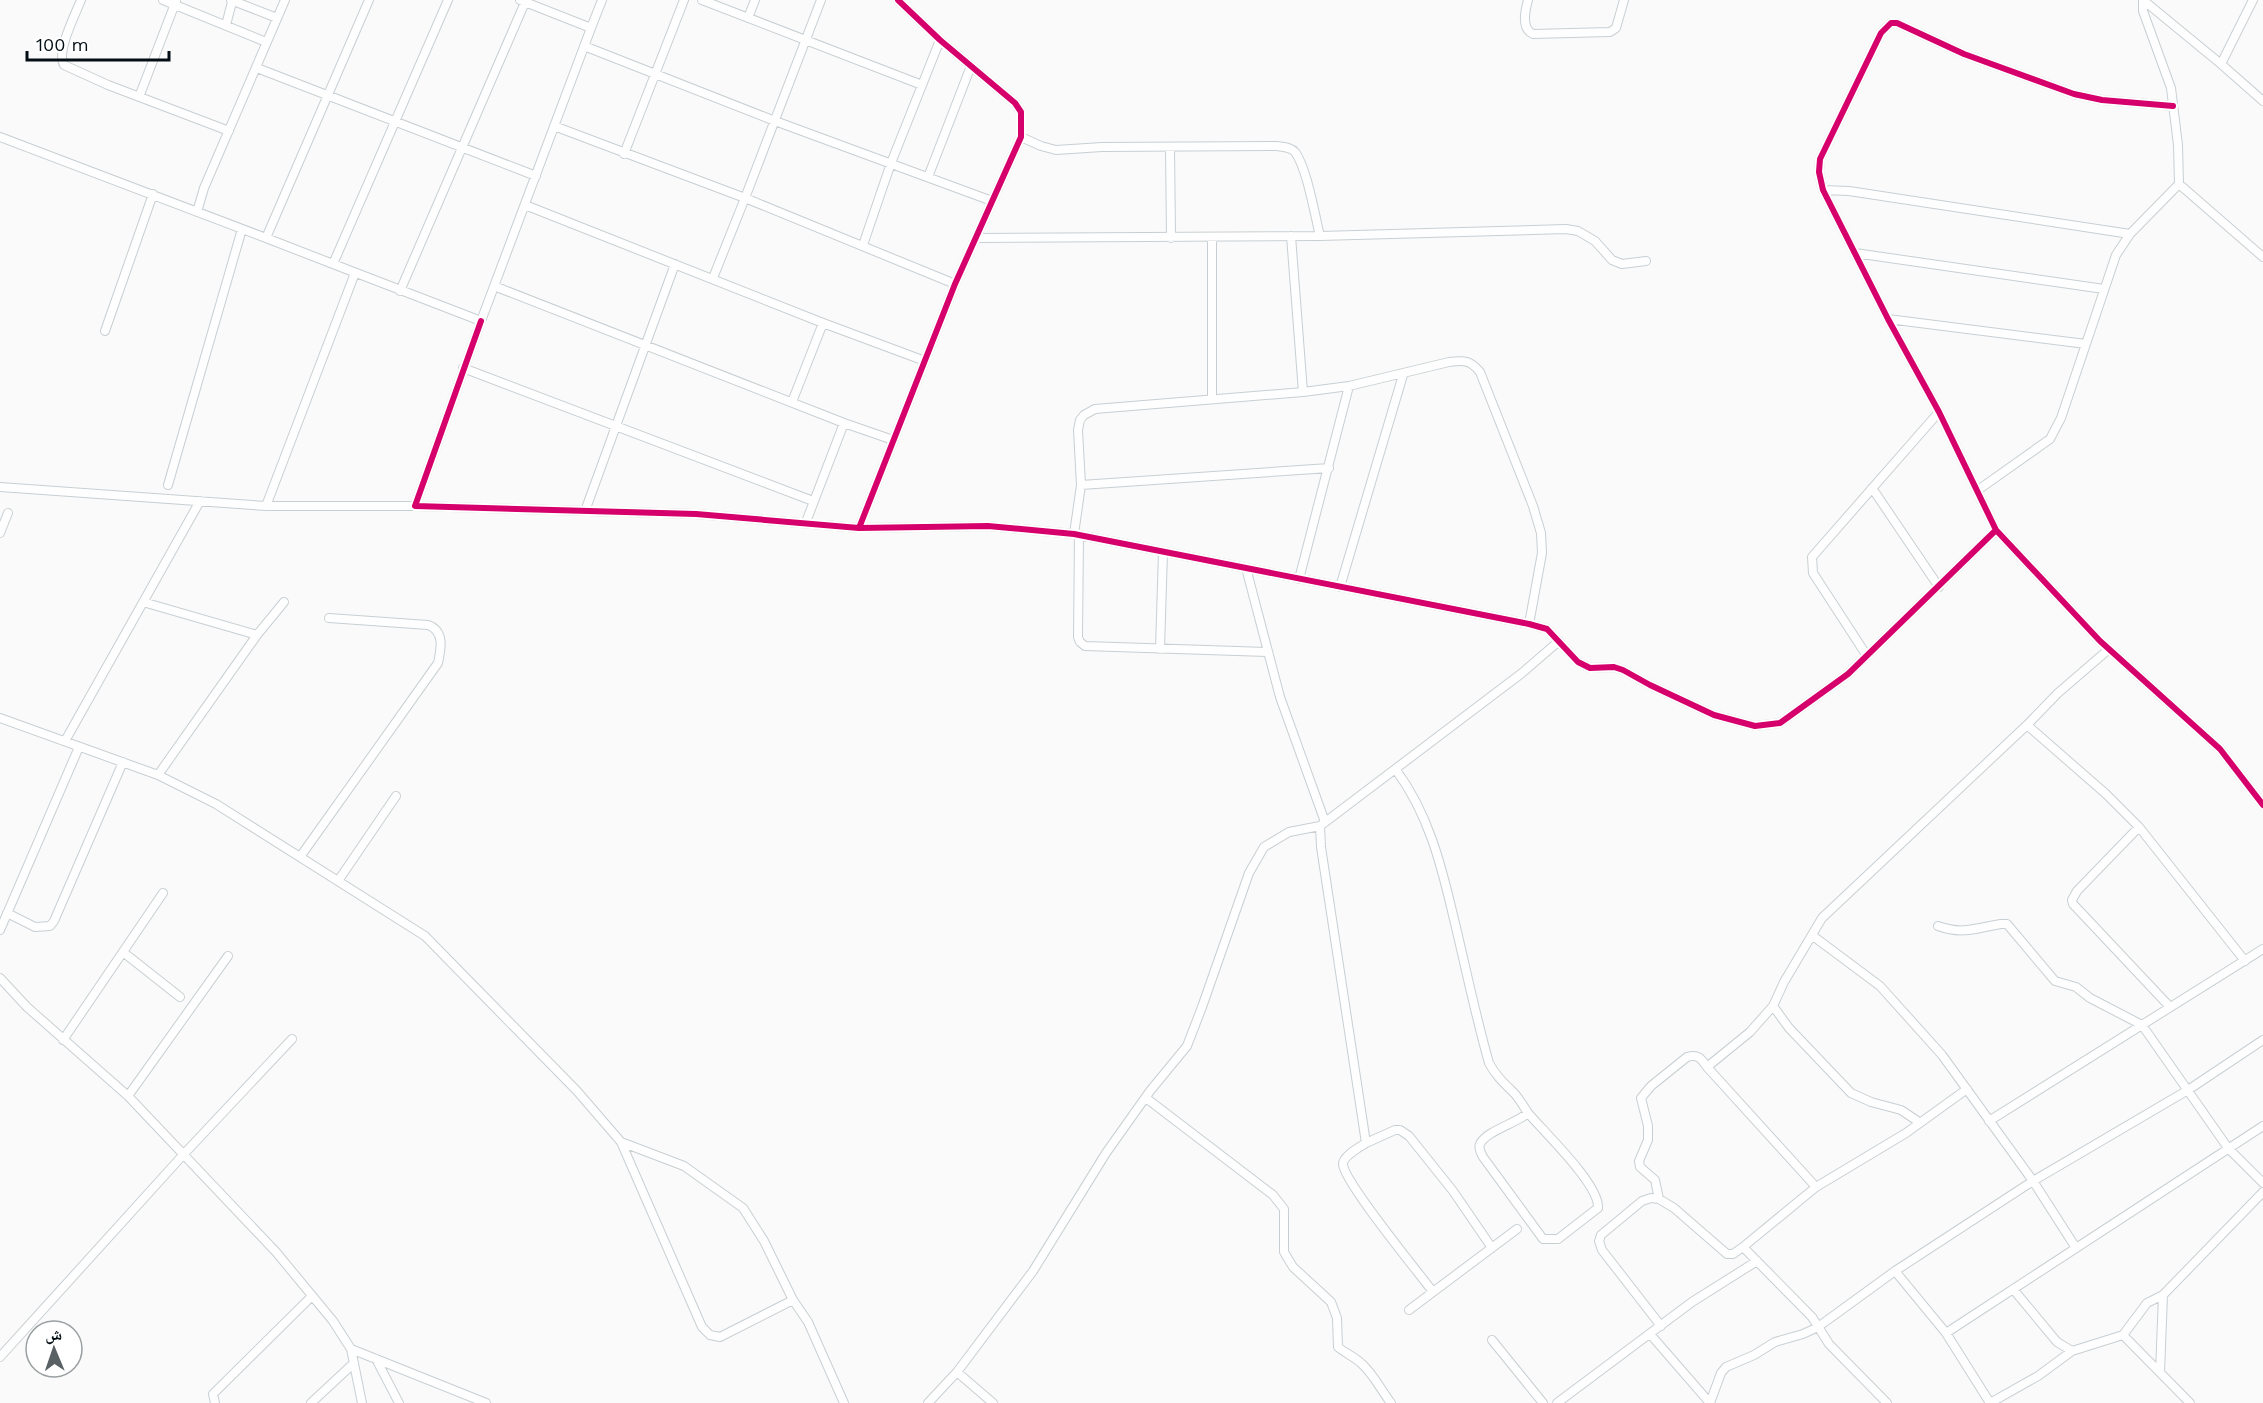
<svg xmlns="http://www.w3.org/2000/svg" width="2263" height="1403" font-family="'Work Sans','Noto Naskh Arabic',sans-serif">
  <rect width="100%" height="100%" fill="#fafafa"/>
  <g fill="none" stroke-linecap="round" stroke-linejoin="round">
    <g stroke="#c8cfd3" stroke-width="10">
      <path id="minor" d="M81,0C75,15 56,52 64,65L108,85L229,131
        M163,0L266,42
        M231,0L277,18
        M702,0L922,85
        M821,0L745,198L955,284
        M1528,0C1525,11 1521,29 1533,34L1610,32L1616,28L1624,0
        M2143,0L2221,64L2263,101
        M748,18L755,0
        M226,25L232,2
        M591,28L602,0
        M584,46L775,121L992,201
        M2221,64L2253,0
        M257,68L536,176
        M139,97L176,1
        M2173,106L2102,100L2074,94L1964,54L1897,23H1891L1881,33L1820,159L1819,172L1823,190L1888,319L1939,412L1996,530L2100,641L2220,749L2263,805
        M554,126L745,198L713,278
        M0,137L266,238L369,0
        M1021,137L1041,146L1056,150L1102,147L1277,146C1283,147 1291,147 1295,152C1307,168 1315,216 1320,236
        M1170,147L1171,238
        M624,154L684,0
        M928,177L971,66
        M2179,184L2263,257
        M1823,190L1849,191L2130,234
        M525,205L823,323L925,361
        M197,212L204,188L285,0
        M1291,236L1303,392
        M266,238L333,264L448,0
        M976,238L1320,236L1566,229L1578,231L1595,241L1612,260L1622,264L1646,261
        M863,245L891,163L940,40
        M1855,253L2104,289
        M333,264L481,321L591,28L520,0
        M494,286L844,423L893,440
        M400,291L526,0
        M1888,319L2086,344
        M481,321L415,506L696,514L859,528L955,284L1021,137V112L1015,103L940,40L898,0
        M105,331L153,194
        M463,368L813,501
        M1212,398V237
        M792,402L823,323
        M168,485L242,229
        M1081,485L1329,468
        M0,487L266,506H415
        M1872,488L1939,587
        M1978,490L2050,439L2061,418L2116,255L2130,234L2179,184L2178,145L2171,88L2143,11V0
        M266,506L355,273
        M585,511L675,264
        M806,522L844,423
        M859,528L988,526L1074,534L1529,624L1547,629L1578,662L1590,668L1614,667L1623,670L1650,685L1714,715L1755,726L1780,723L1848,674L1996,530
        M0,533L8,513
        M1074,534L1081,485L1078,430L1080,420L1084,415L1095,409L1303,392L1349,386L1449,362C1464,360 1470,360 1480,372L1533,506L1541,533L1542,553L1529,624
        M1079,535L1078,637L1080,642L1085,646L1267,652
        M1246,568L1280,697L1325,822
        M1299,579L1349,386
        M1340,587L1403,375
        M143,602L257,635
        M1160,649L1163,552
        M1867,656L1813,573L1812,557L1939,412
        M0,718L158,775L216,804L425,936L577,1091L621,1142L684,1166L743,1208L764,1241L793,1300L808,1322L844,1403
        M2027,725L2106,794L2139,827L2245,961
        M65,741L200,501
        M1396,770C1428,813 1441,864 1453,915C1465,964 1475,1014 1489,1063C1496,1076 1504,1083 1515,1094C1520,1100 1524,1107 1528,1113C1544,1132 1600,1185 1598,1208L1558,1239H1543L1483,1157C1481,1153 1478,1149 1480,1144C1486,1131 1517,1123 1528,1113
        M158,775L257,635L284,602
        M2139,827L2077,891L2072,900L2073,904L2170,1007
        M300,857L438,663C441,649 445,631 428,625L329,618
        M338,881L396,796
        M7,913L35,927L50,926L54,921L123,762
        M1938,926C1963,935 1976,928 2001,924H2007L2055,981L2076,987L2090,998L2142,1025L2228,1148L2263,1183
        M0,930L79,747
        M1813,936L1880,986L1942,1055L2033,1181L2076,1248
        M123,952L180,997
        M0,978L27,1007L128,1096L276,1252L333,1321L351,1349L362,1403
        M1773,1006L1750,1032L1707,1067L1816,1187
        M63,1040L163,893
        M128,1096L228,956
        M1146,1098L1273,1195L1284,1209V1252L1293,1267L1331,1302L1337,1318L1338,1347C1345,1353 1355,1357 1362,1364C1374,1375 1381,1390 1391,1403
        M1989,1121L2263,949
        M1919,1122L1901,1110L1871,1102L1851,1093L1789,1028L1773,1006L1784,982L1822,918L2027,725L2058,693L2109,649
        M621,1142L702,1327L710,1335L720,1337L793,1300
        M1366,1143L1395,1130H1400L1409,1136L1453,1191L1492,1248
        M1659,1199L1655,1180L1640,1167L1639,1161L1648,1140V1126L1641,1098L1651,1086L1687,1057C1698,1054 1701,1058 1707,1067
        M1895,1271L2033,1181L2188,1090L2263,1040
        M2013,1289L2057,1342L2072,1351
        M1433,1292C1419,1273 1343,1181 1343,1164C1343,1156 1360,1147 1366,1143L1321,847L1320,826L1522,673L1559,641
        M1409,1310L1517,1229
        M1661,1326L1602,1250L1599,1241L1601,1235L1642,1201L1651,1198L1659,1199L1674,1208L1727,1254H1733L1743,1247
        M1946,1333L2263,1126
        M1650,1334L1710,1403
        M2123,1335L2190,1403
        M1492,1340L1543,1403
        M351,1349L486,1403
        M0,1357L183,1155L292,1039
        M376,1359L399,1403
        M957,1372L993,1403
        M2160,1372L2163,1295
        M215,1403L213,1394L312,1296
        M311,1403L354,1363
        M928,1403L957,1372L1033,1271L1106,1153L1150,1091L1187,1046L1202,1007L1249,873L1264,847L1289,832L1320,826
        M1557,1403L1692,1302L1757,1261
        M1710,1403L1721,1373L1726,1367L1754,1355L1775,1342L1803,1334L1818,1327L1895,1271L1946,1333L1990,1403L2038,1376L2072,1351L2123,1335L2147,1303L2163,1295L2263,1192
        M1887,1403L1829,1344L1812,1317L1743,1247L1816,1187L1906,1133L1967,1089"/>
    </g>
    <use href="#minor" stroke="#fefefe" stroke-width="8"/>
    <g stroke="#fff" stroke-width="10">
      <path id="cycleway" d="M2173,106L2102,100L2074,94L1964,54L1897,23H1891L1881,33L1820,159L1819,172L1823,190L1888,319L1939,412L1996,530L2100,641L2220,749L2263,805
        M481,321L415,506L696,514L859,528L955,284L1021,137V112L1015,103L940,40L898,0
        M859,528L988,526L1074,534L1529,624L1547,629L1578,662L1590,668L1614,667L1623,670L1650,685L1714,715L1755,726L1780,723L1848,674L1996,530"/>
    </g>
    <use href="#cycleway" stroke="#d6006c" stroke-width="6"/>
  </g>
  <g transform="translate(54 1349) rotate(358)"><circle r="28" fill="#ffffff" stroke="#9a9fa1" stroke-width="1.5"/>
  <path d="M0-4.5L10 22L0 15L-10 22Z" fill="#596164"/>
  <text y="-9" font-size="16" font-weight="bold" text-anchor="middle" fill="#030e14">ش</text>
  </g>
  <path d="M27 51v9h142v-9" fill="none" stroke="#030e14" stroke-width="3"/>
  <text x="36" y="51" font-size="18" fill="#030e14" stroke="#ffffff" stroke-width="4.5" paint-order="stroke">100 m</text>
</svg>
